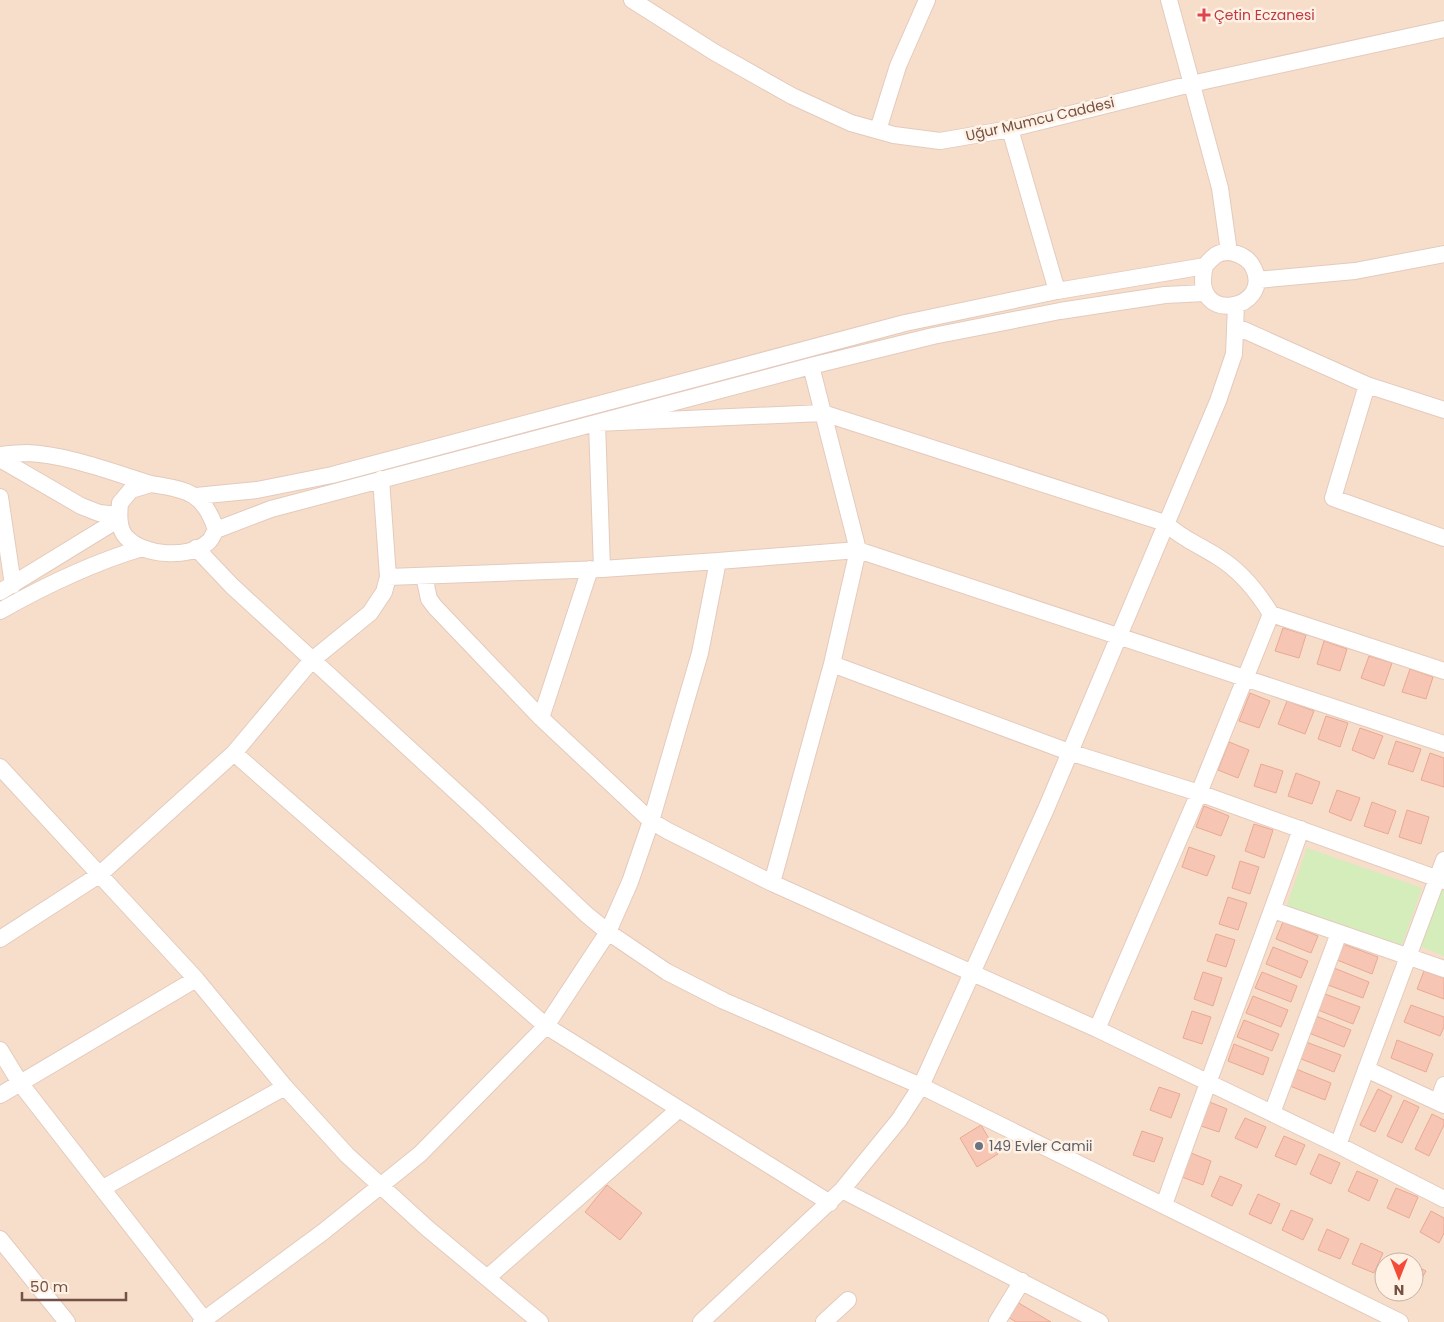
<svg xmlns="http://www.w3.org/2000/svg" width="1444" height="1322" font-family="Poppins,sans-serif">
  <rect width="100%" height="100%" fill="#feeddd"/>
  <path fill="#f6decb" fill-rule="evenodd" d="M0,0H1444V1322H0ZM1384,1262H1414V1292H1384Z"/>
  <path fill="#d5ecbb" d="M1307,848L1422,888L1401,948L1286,908Z
    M1439,886L1444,887V956L1417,945Z"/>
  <path fill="#f6c5b3" stroke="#eaa992" d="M1283,628L1306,635L1299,658L1275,651Z
    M1324,641L1347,649L1340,671L1317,664Z
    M1369,656L1392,663L1384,686L1361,678Z
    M1410,669L1433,677L1426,699L1402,692Z
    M1250,693L1270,701L1259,728L1239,721Z
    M1287,701L1314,711L1305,734L1278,724Z
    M1326,716L1348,723L1340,747L1318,739Z
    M1360,728L1383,736L1374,759L1352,750Z
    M1396,741L1421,749L1413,772L1388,764Z
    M1229,742L1249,750L1238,778L1218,770Z
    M1430,753L1444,758V787L1421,780Z
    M1261,764L1283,771L1276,793L1254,786Z
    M1296,773L1320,782L1312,804L1288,796Z
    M1337,790L1360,798L1351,821L1329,812Z
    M1372,802L1396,811L1388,834L1364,826Z
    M1204,806L1229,816L1221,836L1196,827Z
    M1407,810L1429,817L1421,844L1399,837Z
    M1254,824L1273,830L1264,858L1245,851Z
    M1189,847L1215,856L1207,876L1182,867Z
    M1240,861L1259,867L1250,894L1232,888Z
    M1228,897L1247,903L1238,930L1219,924Z
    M1283,922L1318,936L1311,953L1276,939Z
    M1216,934L1235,940L1226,967L1207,961Z
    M1343,944L1378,957L1372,974L1337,960Z
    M1273,947L1308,961L1301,978L1266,964Z
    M1334,968L1369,982L1363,998L1328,985Z
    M1424,971L1444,978V999L1417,989Z
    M1203,972L1222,978L1213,1006L1194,999Z
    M1262,972L1297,986L1291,1002L1255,988Z
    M1325,994L1360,1007L1353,1024L1318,1010Z
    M1253,996L1288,1010L1281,1027L1246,1013Z
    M1411,1005L1444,1017V1027L1440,1036L1404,1022Z
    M1192,1011L1211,1017L1202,1044L1183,1038Z
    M1316,1016L1351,1030L1344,1047L1309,1033Z
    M1244,1020L1279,1034L1272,1051L1237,1037Z
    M1397,1040L1433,1054L1426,1072L1391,1058Z
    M1306,1042L1341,1055L1334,1072L1299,1058Z
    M1234,1044L1269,1058L1263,1075L1228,1061Z
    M1296,1069L1331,1083L1325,1100L1290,1086Z
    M1159,1087L1180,1094L1171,1118L1150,1110Z
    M1378,1089L1392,1096L1375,1132L1360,1125Z
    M1404,1100L1419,1107L1402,1143L1387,1136Z
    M1207,1101L1227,1109L1219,1132L1198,1125Z
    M1432,1114L1444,1120V1125L1429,1156L1415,1149Z
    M1245,1118L1266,1127L1257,1148L1235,1138Z
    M981,1125L998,1154L977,1167L960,1138Z
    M1142,1131L1163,1138L1154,1162L1133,1155Z
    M1284,1136L1305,1145L1296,1165L1275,1156Z
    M1191,1153L1211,1161L1203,1185L1182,1177Z
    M1319,1154L1340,1163L1331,1184L1310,1174Z
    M1357,1171L1378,1180L1369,1201L1348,1191Z
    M1220,1176L1242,1185L1232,1206L1211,1196Z
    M607,1185L642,1213L620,1240L585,1212Z
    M1396,1188L1418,1197L1409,1218L1387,1208Z
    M1258,1194L1280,1204L1271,1224L1249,1214Z
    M1291,1210L1313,1219L1303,1240L1282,1230Z
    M1431,1211L1444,1218V1233L1439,1243L1420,1232Z
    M1327,1229L1349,1239L1340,1259L1318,1250Z
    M1361,1243L1383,1253L1374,1273L1352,1264Z
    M1414,1265L1426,1271L1414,1292Z
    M1017,1302L1051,1322H1016L1008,1317Z"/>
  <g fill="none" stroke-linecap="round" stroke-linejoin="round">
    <g stroke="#e4cabc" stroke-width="18">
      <path id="minor" d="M632,0L714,52L792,96L851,123L894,135L940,141L1010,129L1191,84L1444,29
        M1169,0L1220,188L1229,252
        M1010,129L1057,291
        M878,130L898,66L927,0
        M1257,280L1355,271L1444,254
        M1235,326L1367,385L1444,410
        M1367,385L1333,498L1444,538
        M0,455C9,454 18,453 27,453C65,454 115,473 151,484
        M0,459L81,506L99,513L119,515
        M381,479L388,577L384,592L370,613L311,661L234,753L546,1026L830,1203
        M151,484C187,490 204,492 216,530C213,534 211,541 207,543C188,559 143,556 126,537C118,528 119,514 120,503L131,490Z
        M196,496L257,490L332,475L905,323L1057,291L1205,266C1208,262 1212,258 1216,255C1228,248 1247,255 1253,267C1275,310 1189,327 1205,266
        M0,497L13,585
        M216,530L271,509L811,366L933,336L1060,311L1165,295L1205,293
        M196,548L232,586L476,810L587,915L608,932L667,972L724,1001L921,1086L1400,1322
        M602,569L597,423L823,413L1165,523C1181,538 1199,545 1218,557C1241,571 1257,591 1271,614
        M424,576L429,599L435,607L541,718L651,821L668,831L772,883L1097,1029L1338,1145L1444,1199
        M388,577L602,569L718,561
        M0,592L119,519
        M0,611C46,585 92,563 142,548
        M541,718L590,569
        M1444,744L858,550L832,664L1069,752L1199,793L1444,881
        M0,767L196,979L285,1087L347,1155L427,1228L540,1322
        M772,883L832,664
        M1273,910L1444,969
        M0,939L99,875L234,753
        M1097,1029L1199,793L1271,614L1444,671
        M0,1050L20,1083L206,1322
        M1366,1069L1444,1105
        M0,1095L196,979
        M1438,1102L1444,1085
        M1272,1113L1339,933
        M1338,1145L1444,860
        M103,1188L285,1087
        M842,1190L1100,1322
        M1164,1205C1208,1079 1257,955 1301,829
        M0,1239L67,1322
        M487,1278L678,1110
        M201,1322L323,1232L420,1154L546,1026L608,932L630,882L651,821L700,653L718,561L858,550L811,366
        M701,1322L842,1190L899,1120L921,1086L1046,809L1218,401L1234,354L1236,305
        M824,1322L848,1300
        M997,1322L1022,1281"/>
    </g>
    <use href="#minor" stroke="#fff" stroke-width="16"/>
  </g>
  <path fill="#e0444e" stroke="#fff2e5" stroke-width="2" d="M1201.5 7.5h5v5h5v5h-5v5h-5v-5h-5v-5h5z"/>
  <circle fill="#6b7280" stroke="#fff2e5" stroke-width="2" cx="979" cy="1146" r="5"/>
  <g text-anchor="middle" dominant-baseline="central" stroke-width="5" stroke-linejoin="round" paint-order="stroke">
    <g font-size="14" fill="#be3a42" stroke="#fff2e5" text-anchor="start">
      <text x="1214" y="15">Çetin Eczanesi</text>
    </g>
    <g font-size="14" fill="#755044" stroke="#fff2e5">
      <text transform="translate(1040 119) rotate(-13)">Uğur Mumcu Caddesi</text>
    </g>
    <g font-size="14" fill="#5b616d" stroke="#fff2e5" text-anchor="start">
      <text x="989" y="1146">149 Evler Camii</text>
    </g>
  </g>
  <g transform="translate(1399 1277) rotate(180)"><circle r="24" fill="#fff2e5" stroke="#c8b1a5"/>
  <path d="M0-4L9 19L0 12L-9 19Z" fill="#f34b37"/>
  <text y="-8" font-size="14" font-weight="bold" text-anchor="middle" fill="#755044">N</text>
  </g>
  <path d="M22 1292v8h104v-8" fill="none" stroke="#755044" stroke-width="2.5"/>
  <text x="30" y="1292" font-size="15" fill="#755044" stroke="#fff2e5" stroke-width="4" paint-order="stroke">50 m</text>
</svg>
